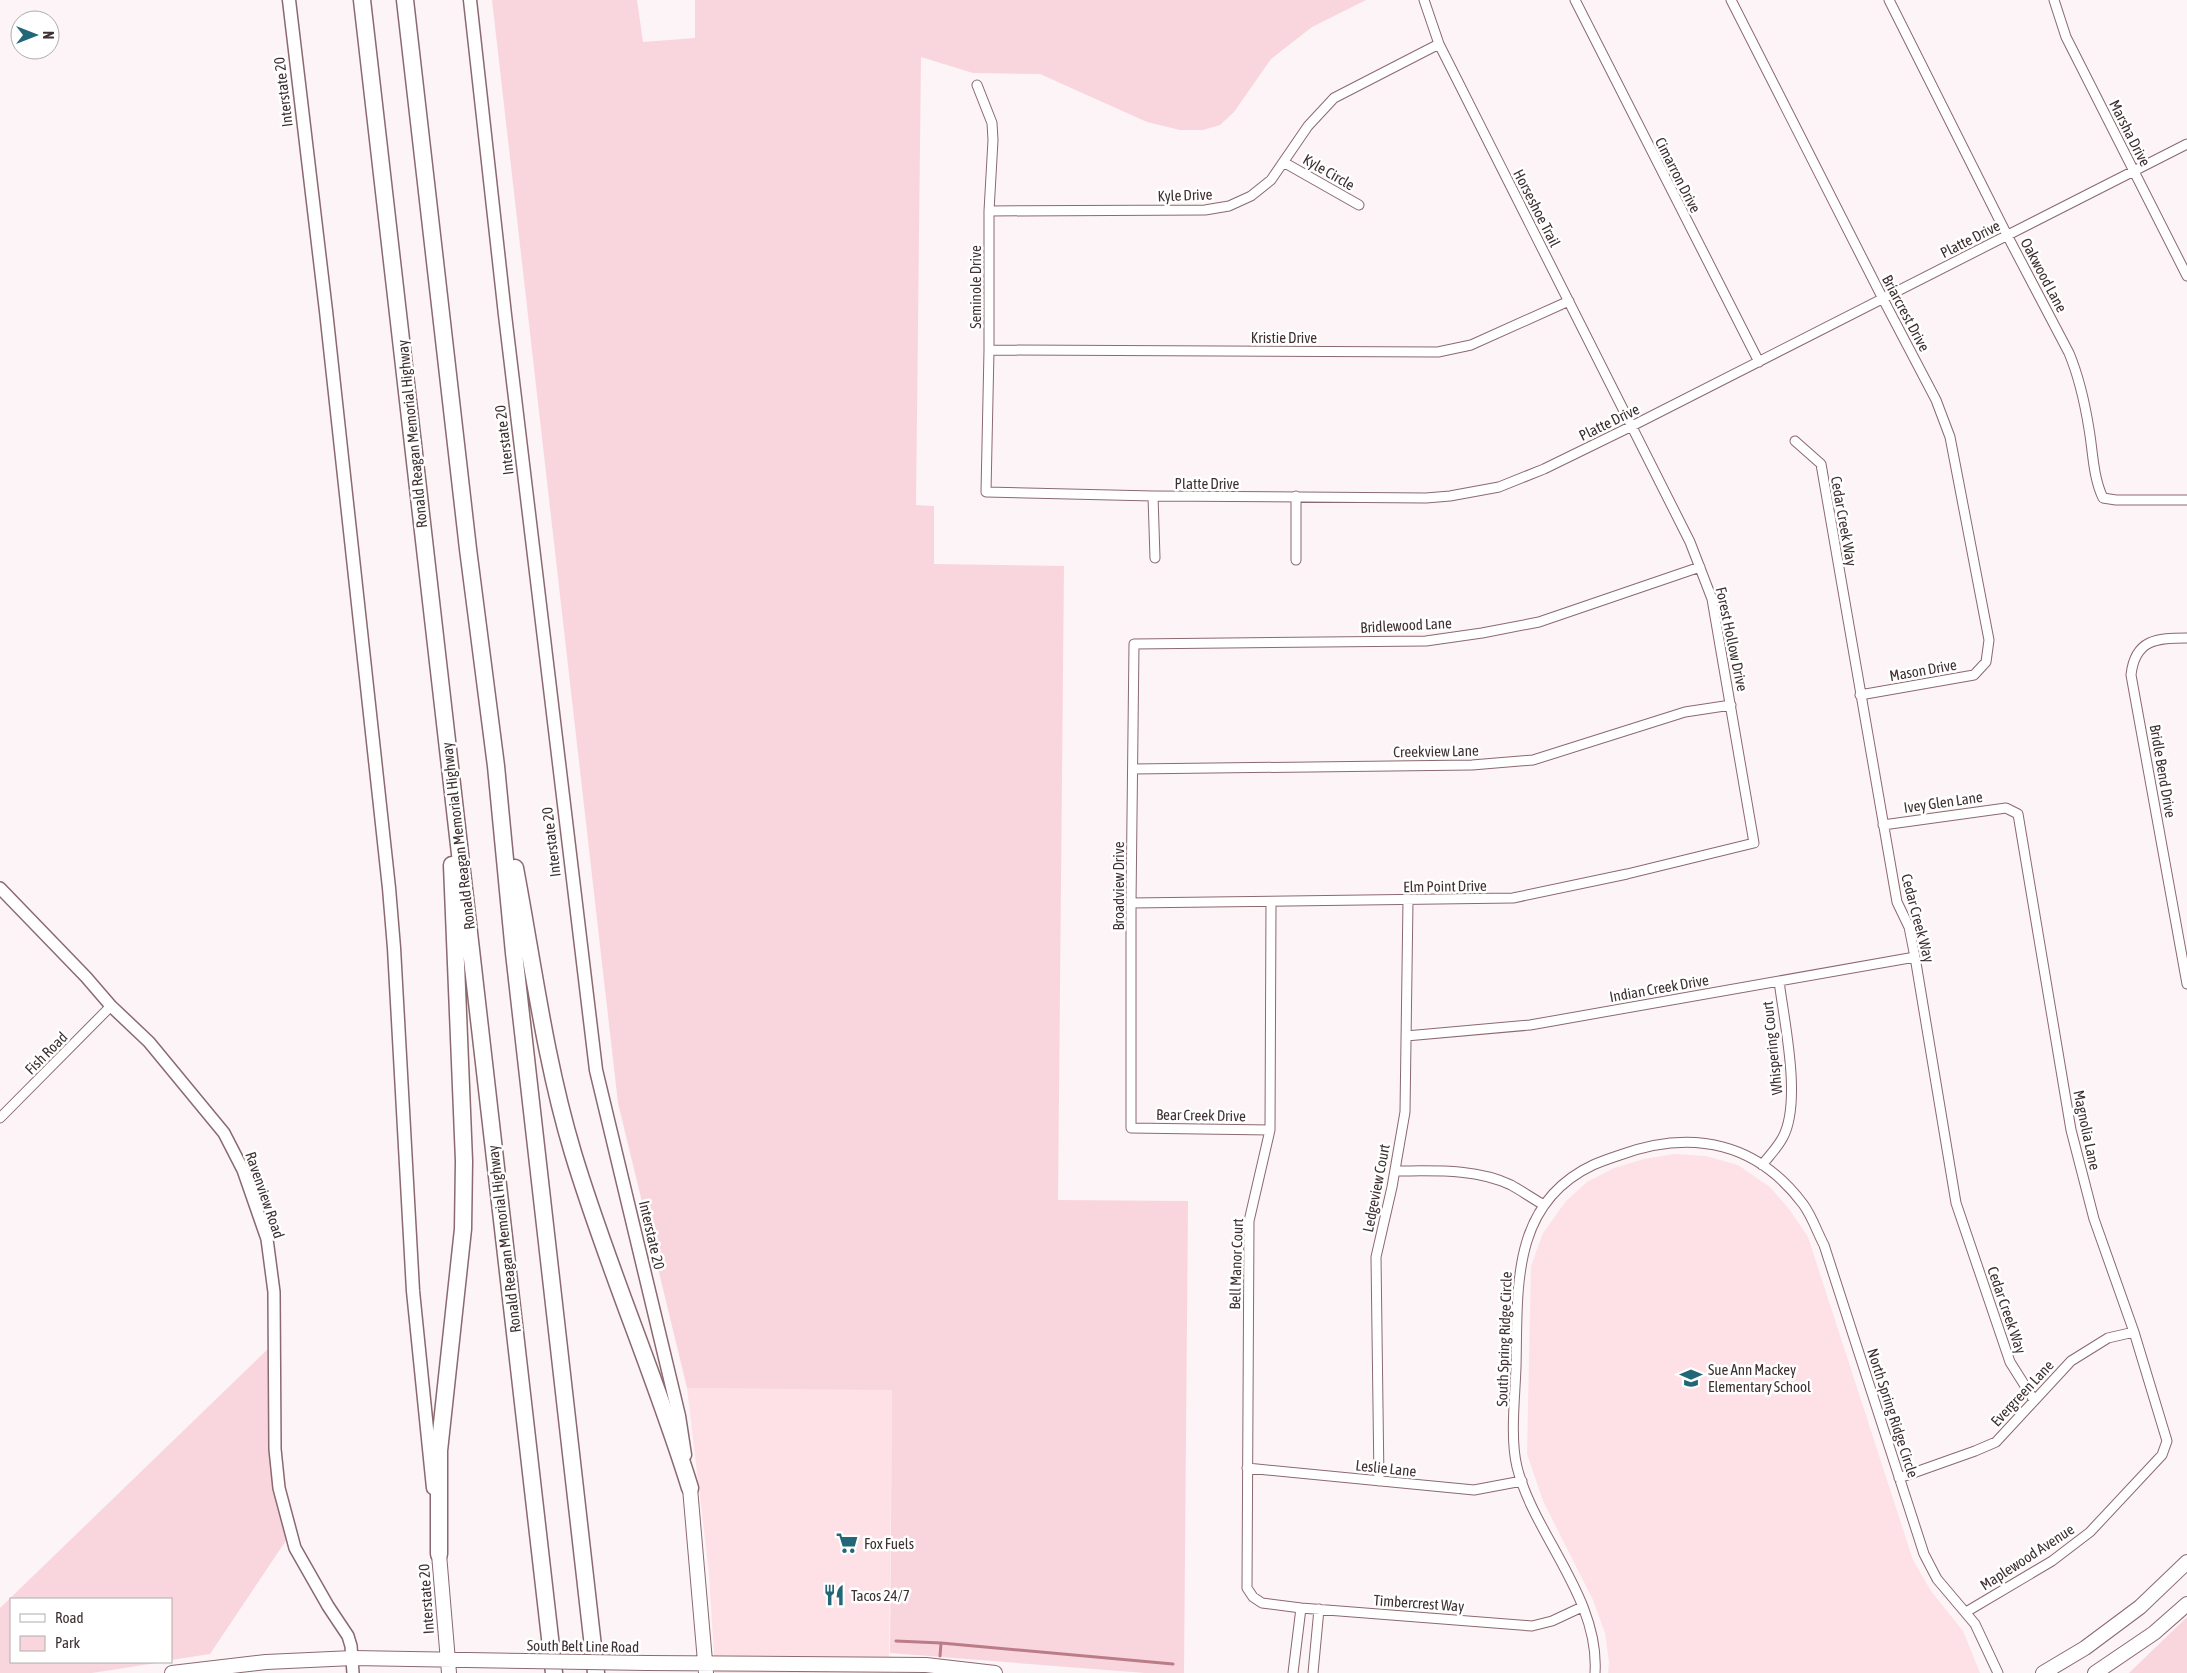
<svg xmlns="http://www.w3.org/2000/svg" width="2187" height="1673" font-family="'Asap Condensed',sans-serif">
  <rect width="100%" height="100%" fill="#fcf4f6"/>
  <path fill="#fee1e6" d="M1674,1154L1706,1156L1738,1165L1770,1187L1789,1209L1808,1237L1913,1560L1931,1591L1963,1631L1980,1673H1608L1609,1662L1605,1633L1593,1600L1543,1501L1527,1454L1531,1266L1543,1233L1566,1201L1587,1182L1614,1168L1644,1159Z
    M687,1388L892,1389L889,1673H715L709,1573Z"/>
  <path fill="#f9d6dd" d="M492,0H637L643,42L695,38V0H1366L1312,27L1271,59L1234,112L1220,125L1203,130H1180L1147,122L1040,74L973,73L921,57L916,505L934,506V564L1064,566L1058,1200L1188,1201L1184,1673H1145L890,1653L892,1390L687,1388L618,1103Z
    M270,1347L287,1539L210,1654L171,1660V1599H11V1662H163L92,1673H0V1608Z
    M2187,1617V1673H2129Z"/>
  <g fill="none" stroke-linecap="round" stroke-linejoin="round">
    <path stroke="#bb7c88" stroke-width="3" d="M896,1641L941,1643L940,1656
      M941,1643L1173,1664"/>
    <g stroke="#8b6970" stroke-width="11">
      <path id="minor" d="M1575,0L1759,362
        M1731,0L1883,299L1936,400L1950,437L1989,640L1986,662L1974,675L1860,695
        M1889,0L2007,235L2069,353C2079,377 2085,404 2089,429C2093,452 2093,477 2103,498L2116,500H2187
        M2054,0L2066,37L2187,276
        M977,85L992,123L993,140L989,211V350L986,492L1153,496L1426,498L1450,496L1499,487L1544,469L1632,426L2187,144
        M1285,163L1359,205
        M989,211L1205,210L1229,206L1251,196L1271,180L1308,126L1334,98L1439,44
        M989,350L1438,352L1471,345L1569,301
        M1795,441L1821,464L1897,902L1909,927L1915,957L1956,1203L2010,1362L2034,1400
        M1153,496L1155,558
        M1296,496V560
        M2187,638C2157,638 2135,639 2131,675L2187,984
        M1133,769L1472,765L1533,760L1685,712L1731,705
        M1883,825L2006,808L2018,814L2071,1130L2094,1219L2134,1332L2167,1441L2162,1455L2090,1532L2052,1561L1966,1612
        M1271,902L1270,1130L1249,1221L1247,1588L1253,1597L1262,1603L1301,1608L1532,1626L1552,1621L1582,1607
        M1131,903L1513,898L1627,874L1754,843L1712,599L1690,542L1439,44L1424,0
        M1406,1036L1530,1025L1915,957
        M0,1118L111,1006
        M1270,1130L1131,1128V903L1134,644L1426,641L1482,633L1539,622L1700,567
        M1762,1165C1769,1156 1778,1147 1783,1137C1802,1101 1784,1021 1779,981
        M1395,1171C1433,1171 1475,1168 1511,1185C1522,1191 1533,1199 1544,1205
        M1247,1468L1474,1490L1522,1481
        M1899,1478L1975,1451L1996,1442L2071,1361L2108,1338L2134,1332
        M1379,1481L1376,1257L1392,1187L1405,1112L1408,900
        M1293,1673L1301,1608
        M1313,1673L1319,1609
        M1595,1673C1600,1598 1534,1535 1517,1467C1510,1438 1515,1397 1516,1367C1518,1289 1510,1204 1593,1165C1602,1161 1611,1158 1620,1155C1653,1143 1689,1138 1723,1147C1757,1156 1782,1176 1803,1204C1812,1216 1817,1232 1824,1245L1924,1554L1937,1579L1975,1624L1998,1673"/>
    </g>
    <g stroke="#8b6970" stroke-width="14">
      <path id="tertiary" d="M0,888L86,977L111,1006L149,1042L224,1133L243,1170L267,1239L274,1292L275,1449L279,1488L295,1548L328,1606L348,1636L351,1646L353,1673"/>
    </g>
    <g stroke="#8b6970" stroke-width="15">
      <path id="secondary" d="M289,0L326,311L389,888L394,948L413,1291L433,1488
        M470,0L505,315L596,1070L679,1416L685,1455"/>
    </g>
    <g stroke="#8b6970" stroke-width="16">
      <path id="primary" d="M690,1488L706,1673
        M439,1554L449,1673
        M647,1663L926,1665L995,1673
        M172,1673L266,1662L353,1658L526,1661
        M2043,1673L2085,1648L2140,1607L2187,1562
        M2095,1673L2154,1633L2187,1604"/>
    </g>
    <g stroke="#8b6970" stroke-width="19">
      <path id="motorway" d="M362,0L554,1673
        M405,0L468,549L496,766L514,953L596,1673
        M515,868C533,964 545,1060 573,1153C607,1266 655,1375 690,1488
        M439,1554V1451L463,1229L464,1161L452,865"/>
    </g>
    <use href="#minor" stroke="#fff" stroke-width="9"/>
    <use href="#tertiary" stroke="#fff" stroke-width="11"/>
    <use href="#secondary" stroke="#fff" stroke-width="12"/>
    <use href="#primary" stroke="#fff" stroke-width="14"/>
    <use href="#motorway" stroke="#fff" stroke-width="16"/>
    <g stroke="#8b6970" stroke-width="16" stroke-linecap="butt">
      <path id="primary-bridge" d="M526,1661L647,1663"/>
    </g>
    <use href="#primary-bridge" stroke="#fff" stroke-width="14"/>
  </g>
  <defs>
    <g id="school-bare" transform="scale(1.725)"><path d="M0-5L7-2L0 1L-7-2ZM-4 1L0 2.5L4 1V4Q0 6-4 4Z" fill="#216777" stroke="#fff" stroke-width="2.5" paint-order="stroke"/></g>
    <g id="supermarket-bare" transform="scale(1.725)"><path d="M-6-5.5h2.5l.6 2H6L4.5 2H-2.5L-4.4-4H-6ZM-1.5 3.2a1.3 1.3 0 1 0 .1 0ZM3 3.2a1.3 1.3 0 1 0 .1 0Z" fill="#216777" stroke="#fff" stroke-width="2.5" paint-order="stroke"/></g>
    <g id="restaurant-bare" transform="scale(1.725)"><path d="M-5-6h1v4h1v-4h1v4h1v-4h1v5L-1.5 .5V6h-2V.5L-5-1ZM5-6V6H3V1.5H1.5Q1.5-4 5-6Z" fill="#216777" stroke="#fff" stroke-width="2.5" paint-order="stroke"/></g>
  </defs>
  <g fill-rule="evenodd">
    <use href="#school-bare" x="1691" y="1378"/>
    <use href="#supermarket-bare" x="847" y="1543"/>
    <use href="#restaurant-bare" x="834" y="1595"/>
  </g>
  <g text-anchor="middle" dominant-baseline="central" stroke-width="5" stroke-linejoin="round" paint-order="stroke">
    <g font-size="15" fill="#3f3032" stroke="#fff">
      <text transform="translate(283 92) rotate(-97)">Interstate 20</text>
      <text transform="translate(2130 133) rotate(63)">Marsha Drive</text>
      <text transform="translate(1329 172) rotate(30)">Kyle Circle</text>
      <text transform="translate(1678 175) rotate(63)">Cimarron Drive</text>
      <text transform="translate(1185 195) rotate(-2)">Kyle Drive</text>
      <text transform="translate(1537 208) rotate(63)">Horseshoe Trail</text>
      <text transform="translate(1970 239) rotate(-27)">Platte Drive</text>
      <text transform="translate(2044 275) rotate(62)">Oakwood Lane</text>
      <text transform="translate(975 287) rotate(-90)">Seminole Drive</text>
      <text transform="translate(1906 313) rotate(62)">Briarcrest Drive</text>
      <text x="1284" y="337">Kristie Drive</text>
      <text transform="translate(1609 422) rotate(-26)">Platte Drive</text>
      <text transform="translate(412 434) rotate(-96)">Ronald Reagan Memorial Highway</text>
      <text transform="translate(504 440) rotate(-97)">Interstate 20</text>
      <text x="1207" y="483">Platte Drive</text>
      <text transform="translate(1844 521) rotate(80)">Cedar Creek Way</text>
      <text transform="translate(1406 625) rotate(-3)">Bridlewood Lane</text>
      <text transform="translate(1732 639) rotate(78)">Forest Hollow Drive</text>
      <text transform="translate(1923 670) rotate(-10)">Mason Drive</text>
      <text transform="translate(1436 751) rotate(-1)">Creekview Lane</text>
      <text transform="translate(2163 771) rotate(80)">Bridle Bend Drive</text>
      <text transform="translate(1943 802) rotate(-8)">Ivey Glen Lane</text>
      <text transform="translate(458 836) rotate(-97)">Ronald Reagan Memorial Highway</text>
      <text transform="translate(551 842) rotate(-97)">Interstate 20</text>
      <text transform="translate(1118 886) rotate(-90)">Broadview Drive</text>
      <text transform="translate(1445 886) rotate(-1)">Elm Point Drive</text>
      <text transform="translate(1918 918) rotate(75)">Cedar Creek Way</text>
      <text transform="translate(1659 988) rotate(-10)">Indian Creek Drive</text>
      <text transform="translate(1772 1048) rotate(-96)">Whispering Court</text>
      <text transform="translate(46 1053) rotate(-45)">Fish Road</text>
      <text transform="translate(1201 1115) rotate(1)">Bear Creek Drive</text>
      <text transform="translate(2087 1130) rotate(78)">Magnolia Lane</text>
      <text transform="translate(1376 1188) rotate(-79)">Ledgeview Court</text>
      <text transform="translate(265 1195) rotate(71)">Ravenview Road</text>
      <text transform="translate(652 1235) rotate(77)">Interstate 20</text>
      <text transform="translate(504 1239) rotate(-97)">Ronald Reagan Memorial Highway</text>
      <text transform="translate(1236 1264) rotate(-88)">Bell Manor Court</text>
      <text transform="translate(2007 1310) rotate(71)">Cedar Creek Way</text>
      <text transform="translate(1504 1339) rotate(-88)">South Spring Ridge Circle</text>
      <text transform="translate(2022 1393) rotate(-47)">Evergreen Lane</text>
      <text transform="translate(1893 1413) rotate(72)">North Spring Ridge Circle</text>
      <text transform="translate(1386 1468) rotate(6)">Leslie Lane</text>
      <text transform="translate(2027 1557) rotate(-33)">Maplewood Avenue</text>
      <text transform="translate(426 1599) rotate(-94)">Interstate 20</text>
      <text transform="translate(1419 1603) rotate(4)">Timbercrest Way</text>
      <text transform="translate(583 1646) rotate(1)">South Belt Line Road</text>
    </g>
    <g font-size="15" fill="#3f3032" stroke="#fff" text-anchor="start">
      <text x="1708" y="1369">Sue Ann Mackey<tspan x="1708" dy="17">Elementary School</tspan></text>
      <text x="864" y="1543">Fox Fuels</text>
      <text x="851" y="1595">Tacos 24/7</text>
    </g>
  </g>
  <rect x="10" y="1598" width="162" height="65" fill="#ffffff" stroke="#b2acad"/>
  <rect x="20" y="1614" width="25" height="8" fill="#ffffff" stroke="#b2acad"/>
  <text x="55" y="1623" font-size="15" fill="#3f3032">Road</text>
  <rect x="20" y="1636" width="25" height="15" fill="#f9d6dd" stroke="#b2acad"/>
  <text x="55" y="1648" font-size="15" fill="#3f3032">Park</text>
  <g transform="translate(35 35) rotate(90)"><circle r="24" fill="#ffffff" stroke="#b2acad"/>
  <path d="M0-4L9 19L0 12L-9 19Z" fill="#216777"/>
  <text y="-8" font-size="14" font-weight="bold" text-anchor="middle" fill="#3f3032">N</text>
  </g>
</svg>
